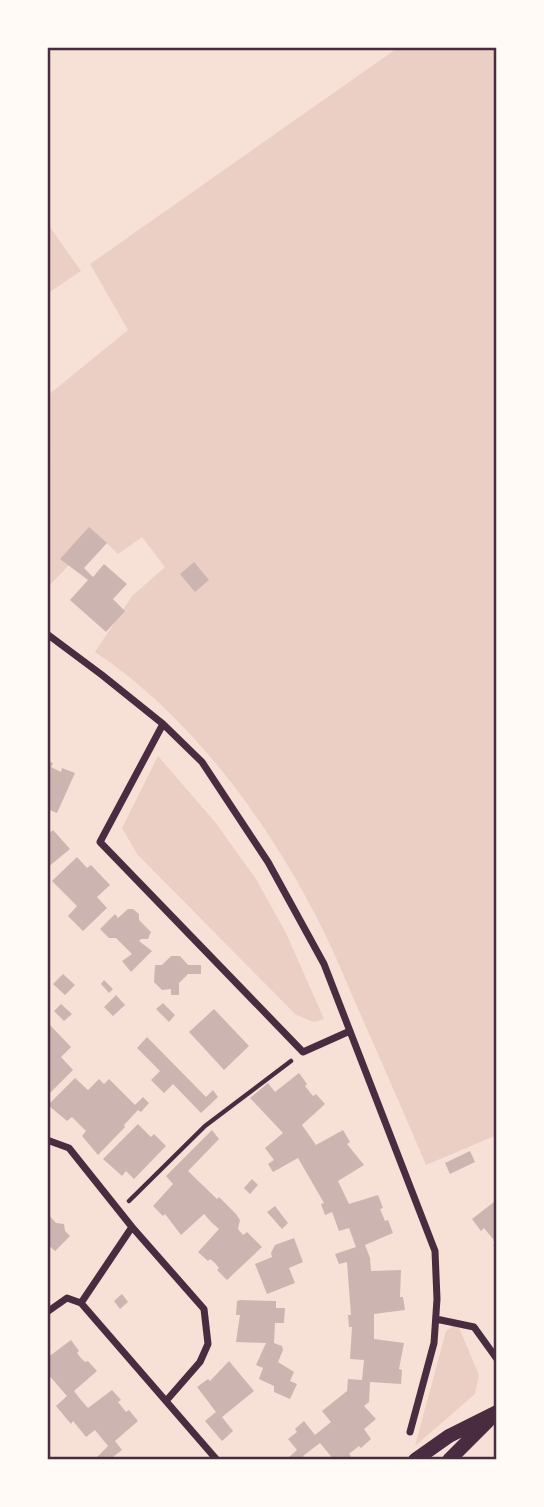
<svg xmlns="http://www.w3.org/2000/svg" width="544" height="1507" font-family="Inter,sans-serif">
  <rect width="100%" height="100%" fill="#f7e1d7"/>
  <path fill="#ebcfc5" d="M399,47H497V1135L426,1165C402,1108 377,1052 352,995C341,969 330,943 317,918C266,819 189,714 95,652L132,596L165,567L142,537L118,554L98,535L47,588V459L51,456L47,451V396L128,330L90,264Z
    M47,223L81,271L47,294Z
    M158,756L215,822L256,879L286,933L324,1019L314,1022L296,1015L137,854L122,828Z
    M457,1323L479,1375L475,1394L415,1446L446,1331Z"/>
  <path fill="#ccb4b1" d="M89,527L107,543L84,568L93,577L104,564L127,584L113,599L125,611L106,632L70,600L88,580L60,559Z
    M194,562L209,580L195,592L180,574Z
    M47,761L53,763L51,767L61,772L62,768L75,773L57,813L47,809Z
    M53,830L70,849L47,868V835Z
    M77,857L87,868L91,865L110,885L97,897L107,908L83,931L68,916L77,906L52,881Z
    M128,909H133L139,914V920L151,932L148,939H141L139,941L152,951L131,972L122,961L132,954L116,938H109L100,929L115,914L118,918Z
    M171,956H180L188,965H201V974H188L179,983V995H171V989L162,990L154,982L155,965H162Z
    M63,974L75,985L65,995L53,984Z
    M104,980L113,989L109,993L101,984Z
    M116,995L125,1005L113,1016L104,1007Z
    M163,1003L175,1015L169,1022L156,1009Z
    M61,1004L72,1014L64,1021L54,1011Z
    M214,1009L249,1046L224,1070L189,1032Z
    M47,1022L71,1047L61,1057L73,1070L47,1096Z
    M147,1037L206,1097L213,1090L218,1097L201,1113L173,1084L164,1093L151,1080L160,1071L137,1048Z
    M299,1073L307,1084L305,1086L313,1096L316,1094L325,1104L302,1125L316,1145L343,1130L350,1142L347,1144L364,1165L338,1181L349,1204L378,1195L383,1208L380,1209L385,1221L388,1220L393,1233L365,1245L370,1258L371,1271L401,1270L400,1297H403L405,1310L374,1314V1339L404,1343L399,1369L402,1370L401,1384L370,1382L369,1402L364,1406L376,1419L364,1429L371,1439L361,1448L359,1446L349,1454L351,1456L347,1460H334L320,1443L303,1456L306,1460H286L297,1450L288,1439L297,1432L295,1429L304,1421L315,1435L331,1422L322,1411L347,1391L348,1379L362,1380L364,1360L350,1359L352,1327H349L348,1315H351L347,1262L339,1264L335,1254L356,1247L349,1228L339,1231L332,1212L325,1215L321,1204L324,1203L298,1158L273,1172L268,1164L274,1160L265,1148L283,1133L250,1098L268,1083L275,1092Z
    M75,1078L88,1090L99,1079L104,1084L109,1079L135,1105L143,1097L149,1103L141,1112L138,1110L124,1125L125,1127L98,1155L82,1136L86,1131L72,1117L67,1121L48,1105Z
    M138,1124L151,1137L154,1134L166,1146L134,1179L126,1171L122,1176L103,1159Z
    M212,1130L219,1139L188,1171L217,1199L219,1197L236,1214L240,1220L238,1229L243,1235L247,1232L262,1247L227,1280L217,1270L219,1268L215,1263L210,1259L208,1261L198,1252L219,1229L211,1222L204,1214L181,1235L165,1214L163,1216L153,1206L173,1184L166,1176Z
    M470,1151L475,1162L450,1174L445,1163Z
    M252,1179L258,1185L250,1194L244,1188Z
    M494,1202L497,1205V1251L493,1245L495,1243L493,1239L484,1228L481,1231L472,1219Z
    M275,1206L288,1223L282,1229L267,1212Z
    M47,1213L56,1223L64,1224L65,1231L70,1236L55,1251L47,1244Z
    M294,1238L303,1262L289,1268L295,1283L267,1294L255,1264L272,1257L271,1253L275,1245Z
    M122,1294L128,1302L120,1309L114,1301Z
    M240,1300L276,1301V1308H285L284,1323H275L274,1343L282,1346L283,1350L278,1362L294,1372L290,1381L297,1384L290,1399L274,1392V1386L259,1379L263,1368L256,1365L266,1343L236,1342L240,1315H236L237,1301Z
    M71,1340L79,1351L77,1353L81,1358L85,1362L88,1361L97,1371L74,1391L81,1400L88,1408L112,1390L121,1400L118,1402L126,1412L129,1410L138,1421L115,1441L122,1450L109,1460H94L108,1446L95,1430L86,1437L73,1421L71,1424L56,1406L67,1396L47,1373V1358Z
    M229,1361L254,1391L222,1417L233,1431L222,1441L205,1421L216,1412L197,1387L208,1379L210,1381Z"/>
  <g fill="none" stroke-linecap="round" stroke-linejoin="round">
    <path stroke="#4a2c40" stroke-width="4.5" d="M129,1201L205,1126L291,1061"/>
    <path stroke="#4a2c40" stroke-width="7" d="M47,634L102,675L163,724L202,762L268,862L324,964L435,1251L437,1299L434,1343L410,1432
      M163,724L100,842L303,1052L350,1031
      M47,1140L69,1148L132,1227L204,1309L208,1344L200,1362L166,1401
      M132,1227L81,1303L217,1460
      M47,1312L67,1298L81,1303
      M436,1319L474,1327L497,1359"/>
    <path stroke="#4a2c40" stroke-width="14" d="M415,1460L449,1436L497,1412
      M449,1460L488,1421"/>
  </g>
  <rect width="544" height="1507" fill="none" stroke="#fffaf5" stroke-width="98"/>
  <rect x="49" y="49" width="446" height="1409" fill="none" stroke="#4a2c40" stroke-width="2.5"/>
</svg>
